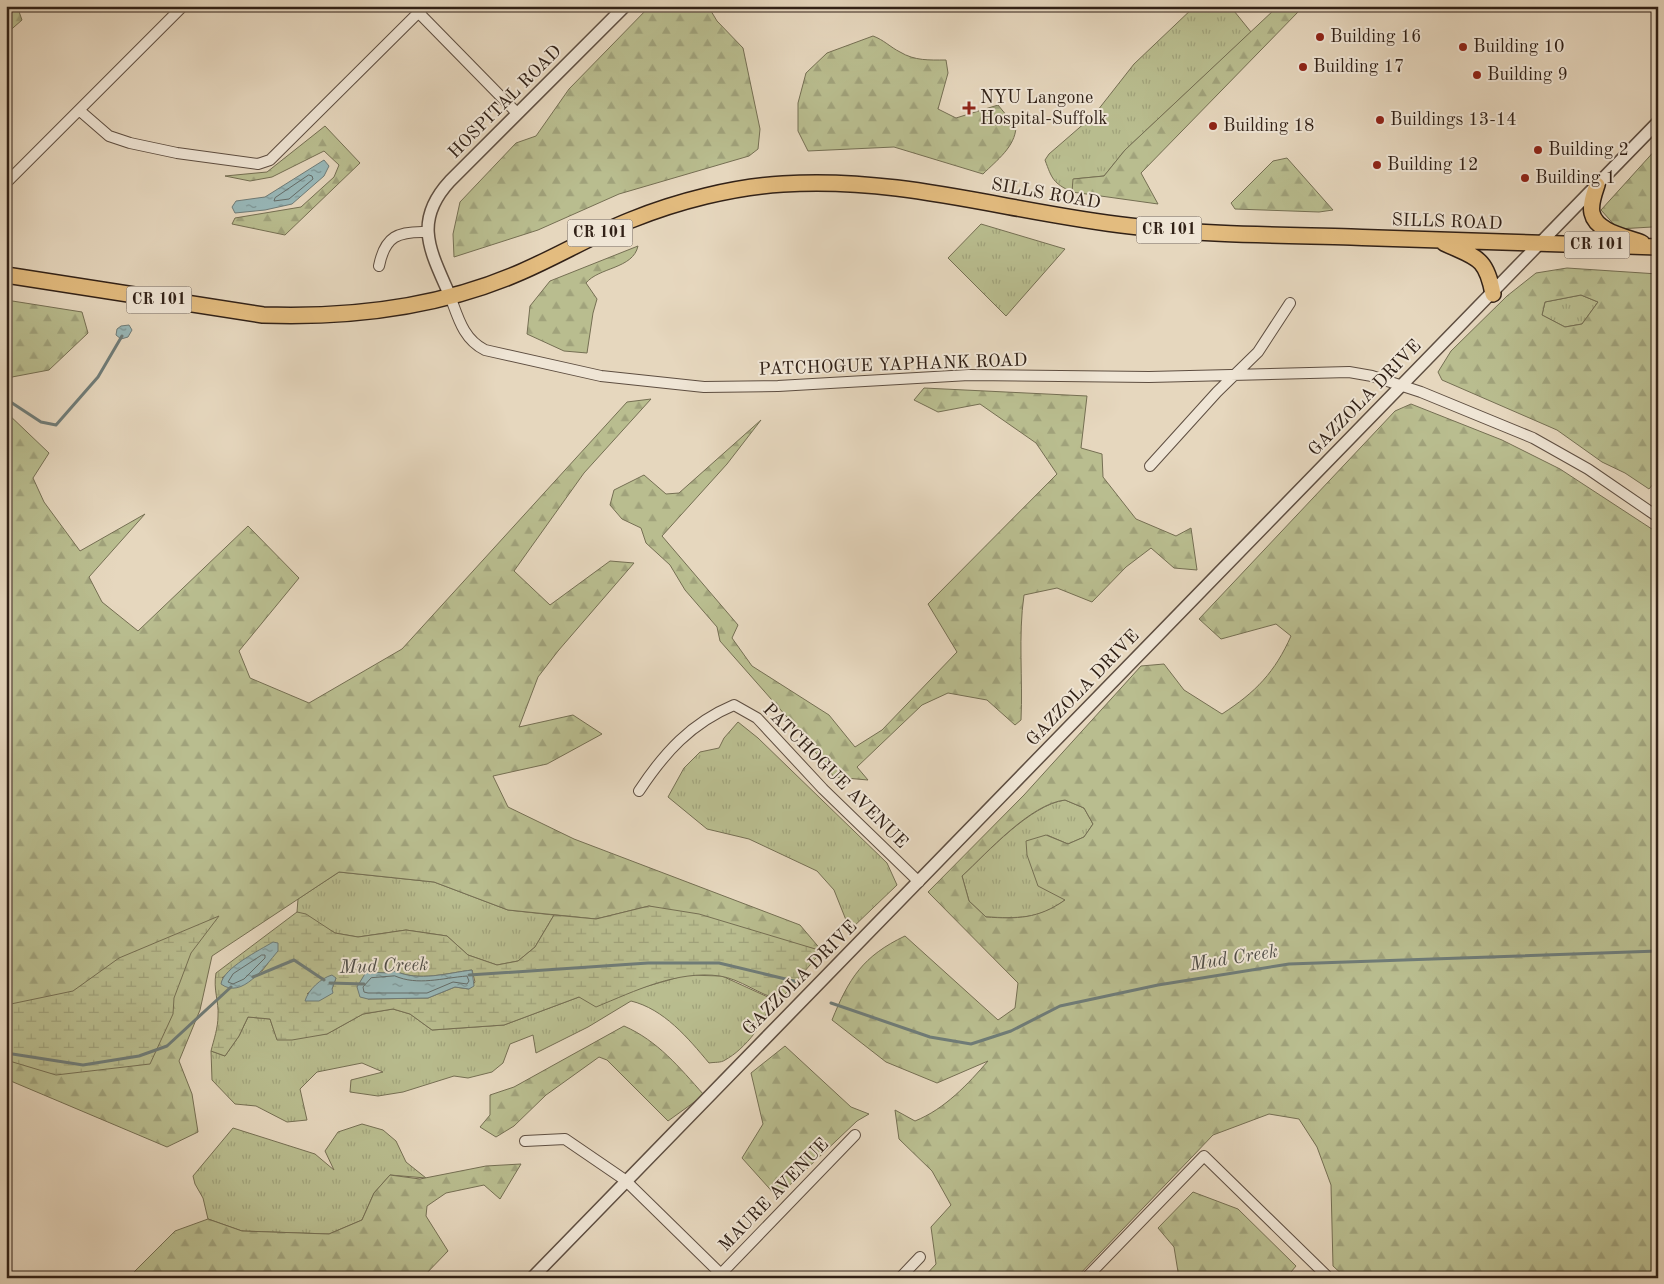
<svg xmlns="http://www.w3.org/2000/svg" width="1664" height="1284" font-family="'Old Standard TT',serif">
  <defs>
    <pattern id="grass-tufts" width="24" height="20" patternUnits="userSpaceOnUse" patternTransform="scale(1.25)"><rect width="24" height="20" fill="#b9bd8f"/><path d="M3 7l-1-3M5 7V3M7 7l1-3M15 17l-1-3M17 17v-4M19 17l1-3" fill="none" stroke="#a0a27b"/></pattern>
    <pattern id="forest-firs" width="22" height="20" patternUnits="userSpaceOnUse" patternTransform="scale(1.25)"><rect width="22" height="20" fill="#b9bd8f"/><path d="M5 1l3.5 6h-7zM16 11l3.5 6h-7z" fill="#a0a27b"/></pattern>
    <pattern id="wetland-marsh" width="20" height="14" patternUnits="userSpaceOnUse" patternTransform="scale(1.25)"><rect width="20" height="14" fill="#b9bd8f"/><path d="M1 5h8M5 5V1M11 12h8M15 12V8" fill="none" stroke="#a0a27b"/></pattern>
    <pattern id="water-ripples" width="26" height="14" patternUnits="userSpaceOnUse" patternTransform="scale(1.25)"><rect width="26" height="14" fill="#98b8b9"/><path d="M2 4q2-2 4 0t4 0M15 11q2-2 4 0t4 0" fill="none" stroke="#7d9595"/></pattern>
  </defs>
  <rect width="100%" height="100%" fill="#e6d7be"/>
  <filter id="stains"><feTurbulence type="fractalNoise" baseFrequency=".004" numOctaves="4"/><feColorMatrix values="0 0 0 0 .2 0 0 0 0 .09 0 0 0 0 .02 0 0 0 .5 -.17"/></filter>
  <radialGradient id="worn" r=".72"><stop offset=".6" stop-color="#630" stop-opacity="0"/><stop offset="1" stop-color="#630" stop-opacity=".3"/></radialGradient>
  <path fill="url(#grass-tufts)" stroke="#756f53" d="M1195,6H1230L1251,32L1125,150L1104,176L1074,179L1072,192C1053,183 1052,179 1045,160L1049,154L1094,115L1134,64Z
    M981,224L1065,249L1006,316L948,258Z
    M1581,295L1598,302L1582,324L1565,327L1542,315L1545,302Z
    M738,722L758,738L887,863L897,885L850,930L834,890L817,871L749,839L707,829L668,797L684,768L700,752L719,748L724,738Z
    M1065,800L1084,808L1093,824L1084,837L1068,844L1047,835L1065,900C1038,920 1018,918 986,917L969,901L962,876C988,852 1030,805 1065,800Z
    M339,872L434,882L508,910L554,915L535,947L518,961L497,965L468,955L447,936L406,930L358,937L335,933L297,912L298,899Z
    M686,975L722,976L770,998C769,1020 744,1050 725,1060C721,1063 714,1062 709,1063C688,1038 664,1009 631,1001L588,1027L536,1053L533,1035L510,1044L503,1063L492,1072L468,1078L454,1076L403,1092L378,1096L350,1092L351,1080L383,1072L362,1063L317,1072L300,1089L307,1120L287,1122L256,1106L235,1104L212,1080L211,1051L225,1056L239,1036L248,1017L270,1019L277,1039L327,1034L363,1014L393,1009L410,1014L432,1030L504,1025L579,997L641,988Z
    M362,1124L383,1130L396,1141L406,1162L426,1178L390,1175L374,1193L362,1220L329,1234L242,1231L208,1219L203,1198L195,1184L193,1176L233,1128L315,1154L334,1170L325,1151L338,1132Z"/>
  <path fill="url(#forest-firs)" stroke="#756f53" fill-rule="evenodd" d="M6,6H17L22,20L6,34Z
    M650,6H708L717,21L743,48L760,129L758,149L749,156L619,194L538,230L454,257L453,234L460,202L516,143L536,136L569,89Z
    M1275,9L1299,11L1141,173L1158,204L1072,192L1073,179L1104,176L1125,150Z
    M873,36C884,40 890,47 900,52C915,61 929,60 946,60L948,73L938,109L956,118L998,105L1016,127C1015,147 997,160 983,174L894,147L808,151L798,131V103L806,73L827,53Z
    M325,126L360,163L285,235L232,224L235,218L301,207L334,177L339,165L324,151L272,177L250,181L225,176L267,172Z
    M1658,147V223L1652,227L1618,229L1601,210Z
    M1287,158L1333,210L1319,212L1235,209L1231,203L1273,161Z
    M638,246C633,269 599,267 586,283L597,299L593,313L587,353L564,351L527,334L530,306L550,281Z
    M1567,268L1658,274V478L1649,489L1625,473L1602,462L1557,430L1442,380L1438,372L1451,351L1507,296L1536,273ZM1581,295L1598,302L1582,324L1565,327L1542,315L1545,302Z
    M6,300L82,312L88,333L49,370L12,377L6,390Z
    M924,388L1087,396L1081,448L1102,454L1103,477L1136,519L1176,536L1191,528L1197,570L1174,568L1151,548L1126,567L1092,602L1057,588L1024,595C1018,636 1023,679 1021,720L1015,725L987,700L948,693L922,705L857,767L868,780L834,777L801,733L720,641L717,627L685,590L670,565L646,543L641,528L622,519L610,505L614,490L644,475L666,494L679,493L761,420L727,464L662,536L738,625L732,638L752,666L829,715L855,747L882,730L957,652L928,604L1057,474L1036,443L980,404L938,412L914,400Z
    M651,399L584,473L514,571L550,605L610,561L634,563L558,651L538,677L519,727L573,715L602,734L547,764L493,776L508,807L574,839L800,925L822,951L649,906L596,919L508,910L434,882L339,872L212,956L200,1010L179,1061L192,1094L198,1132L167,1147L6,1079V412L49,453L33,478L44,502L80,551L145,514L89,577L102,602L138,631L248,526L299,578L239,651L250,678L309,703L402,649L627,402Z
    M1411,404L1502,440L1560,469L1658,533V1278H1346L1333,1266L1331,1185L1317,1147L1299,1119L1269,1114L1213,1135L1076,1278H923L936,1264L931,1227L951,1205L932,1171L899,1139L895,1110L915,1121C945,1109 968,1084 988,1061L937,1083L886,1062L832,1020C849,978 863,956 905,936L998,1020L1015,1008L1018,983L928,892L1024,795L1141,666L1164,664L1184,690L1222,714C1256,692 1275,672 1291,636L1276,624L1221,639L1199,619L1395,411ZM1065,800L1084,808L1093,824L1084,837L1068,844L1046,835L1026,841L1027,855L1038,886L1065,900C1038,919 1017,919 986,917L969,901L962,876C988,852 1030,804 1065,800Z
    M624,1026C658,1041 679,1067 704,1095L668,1121L607,1060L599,1057L546,1095L514,1126L496,1137L480,1127L490,1115V1095L514,1087Z
    M785,1046L851,1107L869,1114L857,1121L777,1197L742,1158L763,1124L751,1073Z
    M521,1164L500,1199L484,1185L446,1193L427,1206L426,1216L448,1251L422,1278H345L340,1276L338,1278H128L175,1231L208,1219L242,1231L329,1234L362,1220L374,1193L390,1175L420,1179L486,1166Z
    M1193,1192L1238,1209L1296,1266L1286,1278H1179L1174,1247L1158,1228Z"/>
  <path fill="url(#wetland-marsh)" stroke="#756f53" fill-rule="evenodd" d="M649,906L699,914L822,951L780,1000C760,995 740,979 720,976C677,970 635,991 596,1007L579,997L504,1025L432,1030L410,1014L393,1009L363,1014L327,1034L292,1040H277L270,1019L248,1017L239,1036L225,1056L211,1051C214,1039 218,1028 218,1016C219,1001 213,990 216,973L297,912L306,914L335,933L358,937L406,930L447,936L468,955L497,965L518,961L535,947L554,915L596,919ZM244,960L268,963L262,971L222,978ZM472,970L475,982L469,989L455,987L428,998L368,999L357,987L367,972L389,973L395,971C419,982 447,973 472,970ZM336,978L332,989L307,994L314,988Z
    M219,916L191,953L174,998L173,1014L150,1064L56,1075L6,1060V1005L73,991L119,958Z"/>
  <path fill="url(#water-ripples)" stroke="#6f7c78" d="M324,160L329,166L324,176L292,204L265,210L235,213L232,207L236,201L265,197Z
    M129,325L132,330L128,337L121,339L116,335L117,329L121,326Z
    M273,942L278,943V951C265,966 242,1000 221,984C223,968 260,950 273,942Z
    M472,970L474,986L469,989L455,987L428,998L368,999L360,997L357,987L366,972L389,973L395,971C419,982 447,973 472,970Z
    M332,975L336,978L332,989L333,993L319,1001H305C308,990 321,978 332,975Z"/>
  <g fill="none" stroke-linecap="round" stroke-linejoin="round">
    <path stroke="#646c68" stroke-width="1" d="M309,175L312,176L313,179L289,199L274,201L275,198Z
      M262,955H265V958L244,979L233,984L228,982L233,974Z
      M395,976C418,986 442,978 467,976L469,981L467,984L453,982L427,993H368L364,992L363,987L371,978Z"/>
    <path stroke="#6f7c78" stroke-width="3" d="M6,399L41,422L56,425L98,377L122,336
      M469,975L648,963H719L798,982
      M253,977L294,960L324,980
      M330,983L364,984
      M831,1003L930,1037L971,1044L1011,1031L1060,1006L1158,985L1289,964L1658,951
      M6,1053L83,1065L139,1056L167,1046L231,987"/>
    <g stroke="#5e4e41" stroke-width="12">
      <path id="minor" d="M419,13L517,113
        M79,110L109,136L130,143L177,153L258,164L270,160L425,6
        M6,183L183,6
        M379,266C385,236 398,231 427,232
        M450,296C458,317 463,339 485,350L601,376L704,387L778,386L969,375L1149,377L1349,372L1372,376L1421,392L1533,438L1588,469L1658,517
        M1150,466L1217,392L1258,352L1290,303
        M639,791C664,753 691,723 734,705L757,718L823,789L919,882
        M525,1141L565,1139L625,1180L725,1278
        M717,1278L855,1135
        M900,1278L920,1257
        M1086,1278L1204,1156L1329,1278"/>
    </g>
    <g stroke="#5e4e41" stroke-width="14">
      <path id="tertiary" d="M450,296C431,252 412,222 450,181L625,6
        M532,1278L1658,122"/>
    </g>
    <g stroke="#312117" stroke-width="18">
      <path id="primary" d="M1597,185C1594,194 1590,204 1592,213C1596,232 1627,237 1642,243
        M1444,243C1476,258 1486,256 1493,294
        M6,275L263,315C351,318 439,308 521,272C558,256 593,235 631,220C678,201 733,187 783,184C903,176 1012,213 1130,226C1203,235 1277,235 1351,237C1453,241 1555,244 1658,247"/>
    </g>
    <use href="#minor" stroke="#efe5d5" stroke-width="10"/>
    <use href="#tertiary" stroke="#efe5d5" stroke-width="11"/>
    <use href="#primary" stroke="#e3bc7f" stroke-width="15"/>
  </g>
  <g fill="#8f2418" stroke="#efe5d5" stroke-width="2">
    <circle cx="1320" cy="37" r="5"/>
    <circle cx="1463" cy="47" r="5"/>
    <circle cx="1303" cy="67" r="5"/>
    <circle cx="1477" cy="75" r="5"/>
    <path d="M966.5 100.5h5v5h5v5h-5v5h-5v-5h-5v-5h5z"/>
    <circle cx="1380" cy="120" r="5"/>
    <circle cx="1213" cy="126" r="5"/>
    <circle cx="1538" cy="150" r="5"/>
    <circle cx="1377" cy="165" r="5"/>
    <circle cx="1525" cy="178" r="5"/>
  </g>
  <g text-anchor="middle" dominant-baseline="central" stroke-width="4" stroke-linejoin="round" paint-order="stroke">
    <g fill="#efe5d5" stroke="#6a5c50" stroke-width="1">
      <rect x="1136.5" y="216.5" width="65" height="27" rx="4"/>
      <rect x="567.5" y="219.5" width="65" height="27" rx="4"/>
      <rect x="1564.5" y="231.5" width="65" height="27" rx="4"/>
      <rect x="126.5" y="286.5" width="65" height="27" rx="4"/>
    </g>
    <g font-size="16" font-weight="bold" fill="#312117">
      <text x="1169" y="230">CR 101</text>
      <text x="600" y="233">CR 101</text>
      <text x="1597" y="245">CR 101</text>
      <text x="159" y="300">CR 101</text>
    </g>
    <g font-size="18" fill="#312117" stroke="#efe5d5" text-anchor="start">
      <text x="1330" y="37">Building 16</text>
      <text x="1473" y="47">Building 10</text>
      <text x="1313" y="67">Building 17</text>
      <text x="1487" y="75">Building 9</text>
      <text x="980" y="98">NYU Langone<tspan x="980" dy="21">Hospital-Suffolk</tspan></text>
      <text x="1390" y="120">Buildings 13-14</text>
      <text x="1223" y="126">Building 18</text>
      <text x="1548" y="150">Building 2</text>
      <text x="1387" y="165">Building 12</text>
      <text x="1535" y="178">Building 1</text>
    </g>
    <g font-size="18" fill="#312117" stroke="#efe5d5">
      <text transform="translate(505 102) rotate(-45)">HOSPITAL ROAD</text>
      <text transform="translate(1046 194) rotate(10)">SILLS ROAD</text>
      <text transform="translate(1447 222) rotate(2)">SILLS ROAD</text>
      <text transform="translate(893 365) rotate(-2)">PATCHOGUE YAPHANK ROAD</text>
      <text transform="translate(1365 398) rotate(-46)">GAZZOLA DRIVE</text>
      <text transform="translate(1083 688) rotate(-46)">GAZZOLA DRIVE</text>
      <text transform="translate(835 776) rotate(45)">PATCHOGUE AVENUE</text>
      <text transform="translate(800 978) rotate(-45)">GAZZOLA DRIVE</text>
      <text transform="translate(774 1195) rotate(-46)">MAURE AVENUE</text>
    </g>
    <g font-size="19" font-style="italic" fill="#504e48" stroke="#efe5d5">
      <text transform="translate(1234 959) rotate(-9)">Mud Creek</text>
      <text transform="translate(384 967) rotate(-2)">Mud Creek</text>
    </g>
  </g>
  <rect width="1664" height="1284" fill="none" stroke="#e6d7be" stroke-width="25"/>
  <rect x="8" y="8" width="1649" height="1269" fill="none" stroke="#312117" stroke-width="2.5"/>
  <rect x="12" y="12" width="1639" height="1259" fill="none" stroke="#312117"/>
  <rect width="100%" height="100%" filter="url(#stains)"/>
  <rect width="100%" height="100%" fill="url(#worn)"/>
</svg>
